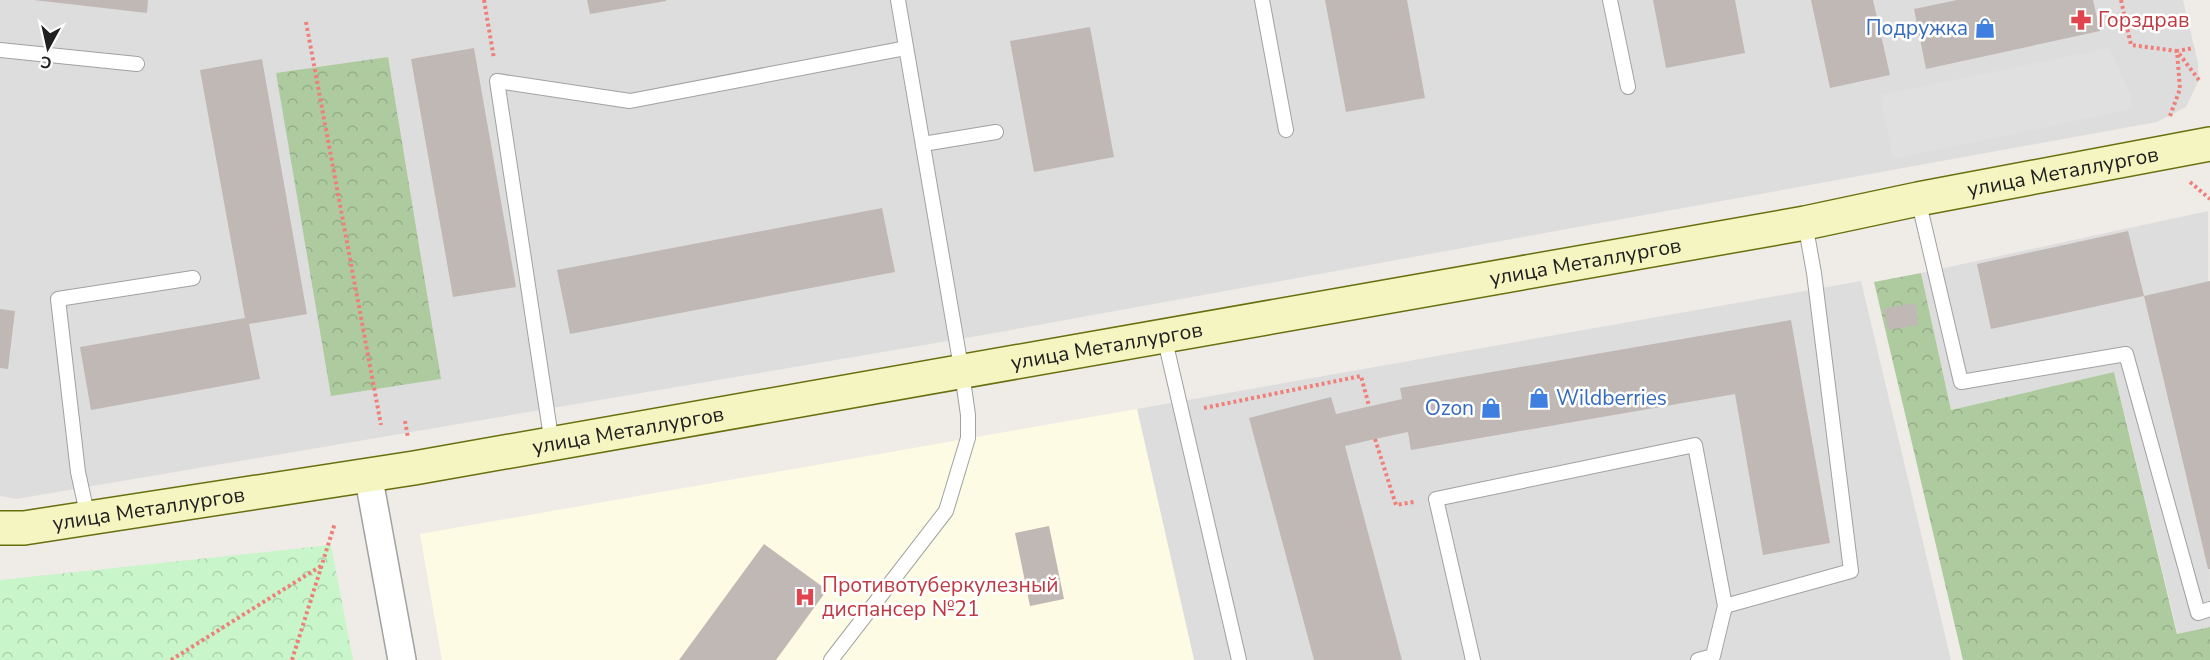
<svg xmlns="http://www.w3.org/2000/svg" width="2210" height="660" font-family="'Nunito Sans',sans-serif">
  <defs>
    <pattern id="forest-crowns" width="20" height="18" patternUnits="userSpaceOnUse" patternTransform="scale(1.5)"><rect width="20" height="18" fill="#aecb9f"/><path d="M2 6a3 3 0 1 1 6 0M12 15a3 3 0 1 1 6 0" fill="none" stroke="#95ae89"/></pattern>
    <pattern id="park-crowns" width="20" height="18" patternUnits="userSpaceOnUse" patternTransform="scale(1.5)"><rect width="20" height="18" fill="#c8f5ca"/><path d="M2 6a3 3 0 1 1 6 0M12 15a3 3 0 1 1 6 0" fill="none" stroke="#acd2ad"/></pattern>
  </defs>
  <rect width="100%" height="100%" fill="#efece7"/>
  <path fill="#dedddd" d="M0,0H2183L2198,63L2199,80L2186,107L2157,122L983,335L16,499L0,496Z
    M2208,211L2210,627L2178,635L2114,372L1951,410L1921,273Z
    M1861,281L1951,660H1194L1137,409Z"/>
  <path fill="#fdfbe3" d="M1137,409L1194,660H442L420,534Z"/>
  <path fill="url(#forest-crowns)" d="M388,57L441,379L331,396L276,73Z
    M1921,273L1951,410L2114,372L2177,634L2210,627V660H1963L1874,282Z"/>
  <path fill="url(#park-crowns)" d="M331,545L353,660H0V580Z"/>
  <path fill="#e0e0e0" d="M2109,48L2131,95L2132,109L1893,159L1880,95Z"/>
  <path fill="#c0b8b4" d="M34,0H148L147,13Z
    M587,0H666V1L590,14Z
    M1325,0H1407L1425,98L1346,112Z
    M1653,0H1735L1745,53L1666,68Z
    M1811,0H1873L1890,75L1830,88Z
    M1957,0H2093L2100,31L1926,69L1914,9Z
    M1090,27L1114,157L1034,172L1010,41Z
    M474,48L516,287L453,297L411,59Z
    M262,59L307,314L249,324L260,379L91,410L80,347L245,318L200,70Z
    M882,208L895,272L570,334L557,270Z
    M2128,231L2144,296L1991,329L1977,264Z
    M2210,281V569H2208L2144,296Z
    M1916,303L1918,325L1888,330L1884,308Z
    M0,309L15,311L8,369L0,368Z
    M1791,320L1830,543L1763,555L1735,394L1411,450L1408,432L1375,439L1345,446L1402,660H1314L1249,418L1331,397L1336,414L1402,399L1400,388Z
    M1049,526L1064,599L1030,606L1015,533Z
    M764,544L827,590L776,660H679Z"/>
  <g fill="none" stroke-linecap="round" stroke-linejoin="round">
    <g stroke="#a1a1a1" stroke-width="16">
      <path id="lane" d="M1262,0L1286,130
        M1610,0L1628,87
        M0,50L137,64
        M923,144L996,132
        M1918,199L1961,382L2126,354L2198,613L2210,609
        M1164,336L1239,660
        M552,444L497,81L630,101L906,48
        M88,518L78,472L58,299L193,278
        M1725,606L1851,571L1814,273L1805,223
        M831,660L946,511L968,438V415L962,373L898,0
        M1473,660L1436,499L1695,445L1725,606L1713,656L1698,660"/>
    </g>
    <g stroke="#a1a1a1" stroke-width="30">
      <path id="street" d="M368,474L402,660"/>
    </g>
    <g stroke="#696f0e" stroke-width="36">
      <g id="secondary">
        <path id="s1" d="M0,528H24L414,468L1805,223L1918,199L2210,144"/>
      </g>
    </g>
    <path stroke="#ef8079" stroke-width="4" stroke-dasharray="3 3" stroke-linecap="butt" d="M484,0L494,59
      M2121,0L2131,45L2177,51L2199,80
      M306,22L381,425
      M2170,116L2180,89L2177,51L2194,48
      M2190,182L2210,199
      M1204,408L1361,376L1369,406
      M405,421L408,438
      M1375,439L1396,505L1414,502
      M171,660L321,566
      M292,660L335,523"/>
    <use href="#lane" stroke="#fff" stroke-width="14"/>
    <use href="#street" stroke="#fff" stroke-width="27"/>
    <use href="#secondary" stroke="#f4f5c0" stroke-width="33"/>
  </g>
  <defs>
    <g id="pharmacy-bare" transform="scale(1.62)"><path d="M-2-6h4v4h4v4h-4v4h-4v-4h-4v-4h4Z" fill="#e0444e" stroke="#fff" stroke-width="2.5" paint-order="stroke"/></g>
    <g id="shop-bare" transform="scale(1.62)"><path d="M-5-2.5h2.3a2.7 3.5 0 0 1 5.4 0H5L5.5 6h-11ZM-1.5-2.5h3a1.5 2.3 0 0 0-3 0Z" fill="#3f7fe0" stroke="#fff" stroke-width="2.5" paint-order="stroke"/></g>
    <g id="hospital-bare" transform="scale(1.62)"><path d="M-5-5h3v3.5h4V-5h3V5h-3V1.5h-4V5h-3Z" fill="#e0444e" stroke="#fff" stroke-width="2.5" paint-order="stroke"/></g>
  </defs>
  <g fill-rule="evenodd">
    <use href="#pharmacy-bare" x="2081" y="20"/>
    <use href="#shop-bare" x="1985" y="28"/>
    <use href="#shop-bare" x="1539" y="398"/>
    <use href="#shop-bare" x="1491" y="408"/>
    <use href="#hospital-bare" x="805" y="597"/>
  </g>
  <g text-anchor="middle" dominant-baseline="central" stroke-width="5" stroke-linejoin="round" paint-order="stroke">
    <g font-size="21" fill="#be3a42" stroke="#fff" text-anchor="start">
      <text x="2098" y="20">Горздрав</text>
      <text x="822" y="585">Противотуберкулезный<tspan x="822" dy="24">диспансер №21</tspan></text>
    </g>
    <g font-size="21" fill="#366cbe" stroke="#fff" text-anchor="end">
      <text x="1968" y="28">Подружка</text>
      <text x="1556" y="398" text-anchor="start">Wildberries</text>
      <text x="1474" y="408">Ozon</text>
    </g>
    <g font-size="21" fill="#202020" stroke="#fff">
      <text stroke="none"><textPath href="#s1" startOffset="2094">улица Металлургов</textPath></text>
      <text stroke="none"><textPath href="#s1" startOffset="1608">улица Металлургов</textPath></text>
      <text stroke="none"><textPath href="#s1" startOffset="1122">улица Металлургов</textPath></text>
      <text stroke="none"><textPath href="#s1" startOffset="636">улица Металлургов</textPath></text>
      <text stroke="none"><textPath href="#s1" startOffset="150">улица Металлургов</textPath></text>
    </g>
  </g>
  <g transform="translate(48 48) rotate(188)" stroke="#ffffff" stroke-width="4.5" paint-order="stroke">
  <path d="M0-4.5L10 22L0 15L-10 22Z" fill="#202020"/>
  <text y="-9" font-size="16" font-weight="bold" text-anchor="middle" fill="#202020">С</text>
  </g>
</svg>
